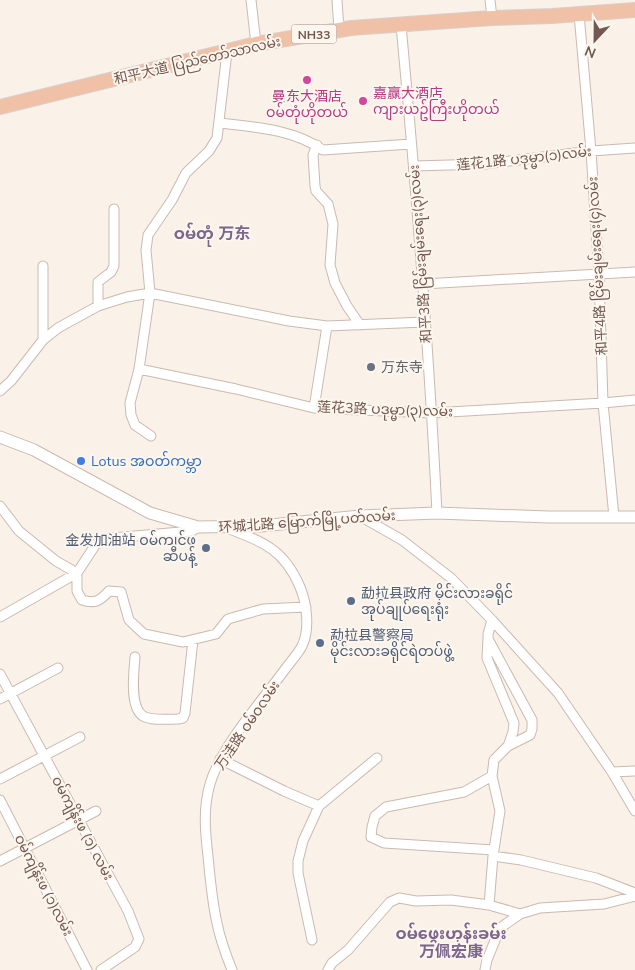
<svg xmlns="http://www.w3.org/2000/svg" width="635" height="970" font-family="Mulish,'Noto Sans SC','Noto Sans Myanmar',sans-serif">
  <rect width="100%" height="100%" fill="#faf2e8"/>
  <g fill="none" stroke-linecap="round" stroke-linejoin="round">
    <g stroke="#cbb9af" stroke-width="11">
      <path id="minor" d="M251,0L256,44
        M337,0L339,30
        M490,0L492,18
        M579,14L591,151L599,275L603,403L614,517
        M401,25C416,187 429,350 437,513
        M219,123C254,127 293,129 323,150L411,144
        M317,145L313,155L315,186L316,191L328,204L333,224L330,265L335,283L347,306L360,325
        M414,166L485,164L591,151L635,148
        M423,284L635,272
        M98,306V282L111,272L114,266V209
        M43,340V266
        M139,369L236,389L314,408L432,413L603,403L635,400
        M0,391L11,381L43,340L58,328L98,306L127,297L150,293L146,250L148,235L172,200L186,173L209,151L217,138L227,52
        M314,408L327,326
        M151,436L135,425L131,415L130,403L139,369L150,293L289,321L327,326L425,322
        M0,506L19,531L56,561L77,573L96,544L112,538L192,531L198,527
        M360,516L402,540L451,578L492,620L558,693L612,772L635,811
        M227,528C263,542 284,549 300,587C307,604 310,630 302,646C298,654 291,661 286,668C262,701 221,746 210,784C203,808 205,831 208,856C210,878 212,901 217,923C220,939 226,955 232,970
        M0,617L77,573V591L82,600C95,604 100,601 109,591L121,592L129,620L144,634L183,642L216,634L228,619L263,609L306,607
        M492,620L488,634V639L532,720V729L530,735L508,746L494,760L492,776L500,811L493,856L521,860L596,878L635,893
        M488,639L487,658L514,723L513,732L508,746
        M135,657C134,671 129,707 143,716C152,721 168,719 178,719L183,718L185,713L193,640
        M0,674L128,911L139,939L135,947L101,970
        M0,699L58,668
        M220,759L284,791L319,806
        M612,772L635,771
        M492,776L464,792L386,807L375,816L372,827L371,837L384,843L494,850
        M0,779L80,737
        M0,800L87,970
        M0,861L96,811
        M489,905L493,856
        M312,940L298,873V861L303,841L319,806L377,758
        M328,970L332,963L348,950L390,902L399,898L416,901L451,900L489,905L520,914
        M485,970L487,960L500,928L520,914L540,908L604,904L635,896"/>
    </g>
    <g stroke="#cbb9af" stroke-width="13">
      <path id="tertiary" d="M0,437L34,450L150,513L198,527L261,526L360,516L437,513L548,517H635"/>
    </g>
    <g stroke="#d8d0ce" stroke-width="16">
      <path id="trunk" d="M0,107L256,44L351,28L492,18L552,16L635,10"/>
    </g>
    <use href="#minor" stroke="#fff" stroke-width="9"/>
    <use href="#tertiary" stroke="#fff" stroke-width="11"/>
    <use href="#trunk" stroke="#f0c0a7" stroke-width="14"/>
  </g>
  <g fill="#d1479c" stroke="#fdf6ee" stroke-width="2">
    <circle cx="307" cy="80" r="5"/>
    <circle cx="363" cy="101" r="5"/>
  </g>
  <circle fill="#6b7280" stroke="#fdf6ee" stroke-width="2" cx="371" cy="367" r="5"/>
  <circle fill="#3f7fe0" stroke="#fdf6ee" stroke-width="2" cx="81" cy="461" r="5"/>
  <g fill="#5c6f8a" stroke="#fdf6ee" stroke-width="2">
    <circle cx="206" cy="548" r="5"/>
    <circle cx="351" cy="601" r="5"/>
    <circle cx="320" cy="643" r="5"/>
  </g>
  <g text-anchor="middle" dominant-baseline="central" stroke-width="4" stroke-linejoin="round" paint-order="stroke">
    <rect fill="#fdf6ee" stroke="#9c877f" stroke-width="1" x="291.5" y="24.5" width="45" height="19" rx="4"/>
    <g font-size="12" font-weight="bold" fill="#72584f">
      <text x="314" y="34">NH33</text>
    </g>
    <g font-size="14" fill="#72584f" stroke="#fdf6ee">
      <text transform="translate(197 60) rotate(-13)">和平大道 ပြည်တော်သာလမ်း</text>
      <text transform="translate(524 158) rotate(-6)">莲花1路 ပဒုမ္မာ(၁)လမ်း</text>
      <text transform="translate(420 254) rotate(-94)">和平3路 ငြိမ်းချမ်းရေး(၃)လမ်း</text>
      <text transform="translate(597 266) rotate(-93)">和平4路 ငြိမ်းချမ်းရေး(၄)လမ်း</text>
      <text transform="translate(385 409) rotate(2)">莲花3路 ပဒုမ္မာ(၃)လမ်း</text>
      <text transform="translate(307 521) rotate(-4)">环城北路 မြောက်မြို့ပတ်လမ်း</text>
      <text transform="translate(247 725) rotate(-56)">万洼路 ဝမ်ဝလမ်း</text>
      <text transform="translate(83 828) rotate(62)">ဝမ်ကျိန်းဖ (၁) လမ်း</text>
      <text transform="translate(44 885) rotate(63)">ဝမ်ကျိန်းဖ (၁)လမ်း</text>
    </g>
    <g font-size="14" fill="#b23c85" stroke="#fdf6ee" text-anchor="start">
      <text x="373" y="93">嘉赢大酒店<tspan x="373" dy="16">ကျားယဥ်ကြီးဟိုတယ်</tspan></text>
      <text x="307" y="96" text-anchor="middle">曼东大酒店<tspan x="307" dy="16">ဝမ်တုံဟိုတယ်</tspan></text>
    </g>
    <g font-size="14" fill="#5b616d" stroke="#fdf6ee" text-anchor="start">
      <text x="381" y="367">万东寺</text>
    </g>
    <g font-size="14" fill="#366cbe" stroke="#fdf6ee" text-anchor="start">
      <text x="91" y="461">Lotus အဝတ်ကမ္ဘာ</text>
    </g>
    <g font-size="14" fill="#4e5e75" stroke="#fdf6ee" text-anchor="start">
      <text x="196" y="540" text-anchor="end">金发加油站 ဝမ်ကျင်ဖ<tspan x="196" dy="16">ဆီပန့်</tspan></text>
      <text x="361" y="593">勐拉县政府 မိုင်းလားခရိုင်<tspan x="361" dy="16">အုပ်ချုပ်ရေးရုံး</tspan></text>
      <text x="330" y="635">勐拉县警察局<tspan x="330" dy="16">မိုင်းလားခရိုင်ရဲတပ်ဖွဲ့</tspan></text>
    </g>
    <g font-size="16" font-weight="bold" fill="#7d668d" stroke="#fdf6ee">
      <text x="212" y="233">ဝမ်တုံ 万东</text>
      <text x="451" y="933">ဝမ်ဖွေးဟုန်းခမ်း<tspan x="451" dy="18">万佩宏康</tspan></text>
    </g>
  </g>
  <g transform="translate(595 40) rotate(202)" stroke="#fdf6ee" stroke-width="4" paint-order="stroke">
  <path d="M0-4L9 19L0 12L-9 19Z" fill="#72584f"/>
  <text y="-8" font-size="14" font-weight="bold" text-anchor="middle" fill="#72584f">N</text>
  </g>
</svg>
